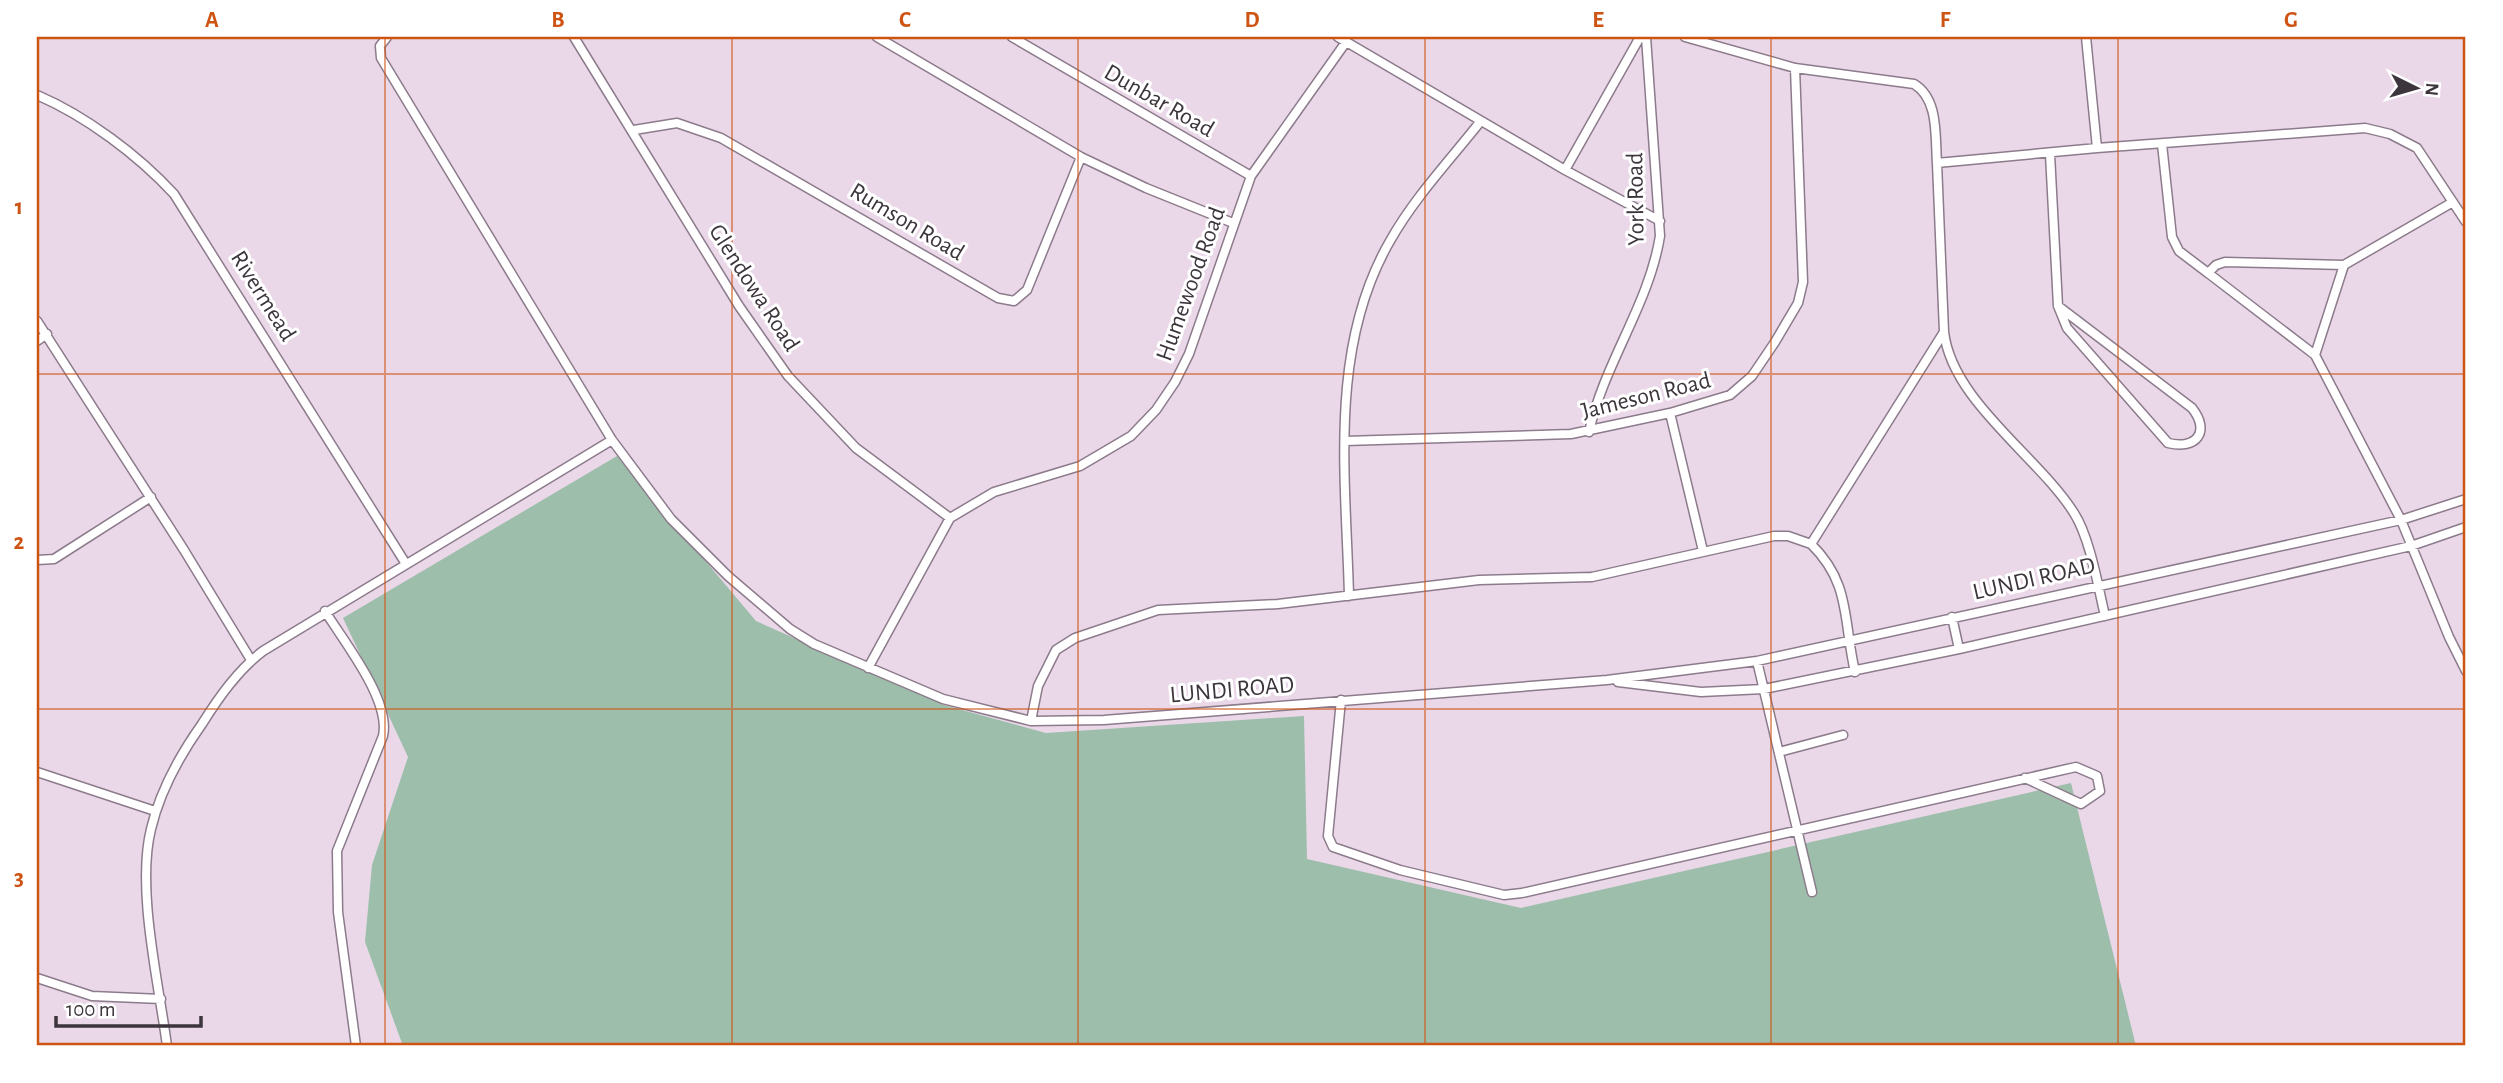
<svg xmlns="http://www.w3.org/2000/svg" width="2503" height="1083" font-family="'Alegreya Sans',sans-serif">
  <rect width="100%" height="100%" fill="#ead8e9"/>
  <path fill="#9dbeaa" d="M617,456L756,621L944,705L1046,733L1304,716L1307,859L1521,908L2071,783L2136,1046H403L365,942L372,865L408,757L343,618Z"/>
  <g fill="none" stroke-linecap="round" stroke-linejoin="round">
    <g stroke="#8c7b8b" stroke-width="11">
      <path id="minor" d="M387,37L380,46L381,58L612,440L671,519L728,576L790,629L814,644L943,699L1031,721L1104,720L1607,680L1757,661L2401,520L2466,499
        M574,37L739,306L788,376L856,448L950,518
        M877,37L1081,157L1146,188L1233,223
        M1012,37L1251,176
        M1338,37L1565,170
        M1640,37L1565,170L1660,221
        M1685,37L1795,68L1914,84C1939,99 1935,136 1937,163
        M2086,37L2097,148L2365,128L2390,134L2417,148L2466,222
        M37,95C86,116 138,155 174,194L406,564
        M634,130L677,123L721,138L998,298L1014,301L1027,290L1081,157
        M2162,144L2172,237L2179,251L2208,273L2216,265L2225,262L2344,265L2453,202
        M2097,148L1937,163L1944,332C1952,401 2038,456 2074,513C2090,538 2098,586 2105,616
        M2050,154L2058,306L2067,328L2168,443C2196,450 2211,432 2192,408L2058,306
        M2208,273L2315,355L2344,265
        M37,321L184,550L251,660
        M37,341L47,334
        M2315,355L2401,520L2449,637L2466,671
        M1670,413L1703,551
        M1589,432C1604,363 1649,305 1660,236L1646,37
        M1345,441L1571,434L1670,413L1730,395L1752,376L1775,342L1798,303L1803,282L1795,68
        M37,560L54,559L151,497
        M1349,596C1346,477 1328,348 1390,241C1414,198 1450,160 1480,122
        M325,611C344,642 391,700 383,736L337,851L338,912L356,1046
        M1952,617L1959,649
        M1757,661L1812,892
        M868,668L950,518L994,492L1080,466L1131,436L1156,410L1175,382L1189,354L1251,176L1346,42
        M1855,672C1843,620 1851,583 1811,544L1944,332
        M1618,682L1701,692L1764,689L1959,649L2411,546L2466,527
        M1341,700L1328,836L1333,847L1400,870L1504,895L1522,893L2076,767L2097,776L2100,791L2081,804L2025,778
        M1031,721L1038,686L1056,650L1075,638L1158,610L1278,604L1479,580L1592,577L1774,536H1788L1811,544
        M1779,752L1843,735
        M37,772L155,811
        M37,978L92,996L161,999
        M167,1046C159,984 136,889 151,829C160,791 180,755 202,724C219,697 238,670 263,651L612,440"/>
    </g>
    <use href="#minor" stroke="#fff" stroke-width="8"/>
  </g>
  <path fill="none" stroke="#ce5413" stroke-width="2" stroke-opacity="0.55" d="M385,37V1046M732,37V1046M1078,37V1046M1425,37V1046M1771,37V1046M2118,37V1046M37,374H2466M37,709H2466"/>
  <g text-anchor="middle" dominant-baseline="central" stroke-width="6" stroke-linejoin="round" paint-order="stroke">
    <g font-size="24" fill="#3d353c" stroke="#fff">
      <text transform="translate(1159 101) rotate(30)">Dunbar Road</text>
      <text transform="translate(1636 199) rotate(-91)">York Road</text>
      <text transform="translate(907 222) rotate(31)">Rumson Road</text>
      <text transform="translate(1191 284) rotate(-70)">Humewood Road</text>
      <text transform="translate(754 288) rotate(57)">Glendowa Road</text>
      <text transform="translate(263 296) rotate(58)">Rivermead</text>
      <text transform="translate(1646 396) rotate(-14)">Jameson Road</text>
      <text transform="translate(2034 579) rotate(-13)">LUNDI ROAD</text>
      <text transform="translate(1232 690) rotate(-5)">LUNDI ROAD</text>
    </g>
  </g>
  <rect width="2503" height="1083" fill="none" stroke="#ffffff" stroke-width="77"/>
  <g transform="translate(2416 88) rotate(95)" stroke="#ffffff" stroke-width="5" paint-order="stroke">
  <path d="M0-5L12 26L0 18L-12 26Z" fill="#3d353c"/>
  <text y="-10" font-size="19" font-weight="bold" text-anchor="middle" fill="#3d353c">N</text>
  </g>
  <path d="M56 1016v10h145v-10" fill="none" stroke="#3d353c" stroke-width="3.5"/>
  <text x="66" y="1016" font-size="21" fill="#3d353c" stroke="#ffffff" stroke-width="5" paint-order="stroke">100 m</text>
  <rect x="38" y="38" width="2426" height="1006" fill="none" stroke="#ce5413" stroke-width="2.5"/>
  <g font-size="23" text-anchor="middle" font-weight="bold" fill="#ce5413">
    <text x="212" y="27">A</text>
    <text x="558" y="27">B</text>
    <text x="905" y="27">C</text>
    <text x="1252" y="27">D</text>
    <text x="1598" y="27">E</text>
    <text x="1945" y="27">F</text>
    <text x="2291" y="27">G</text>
    <text x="19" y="214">1</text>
    <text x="19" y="549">2</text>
    <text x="19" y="885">3</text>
  </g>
</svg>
